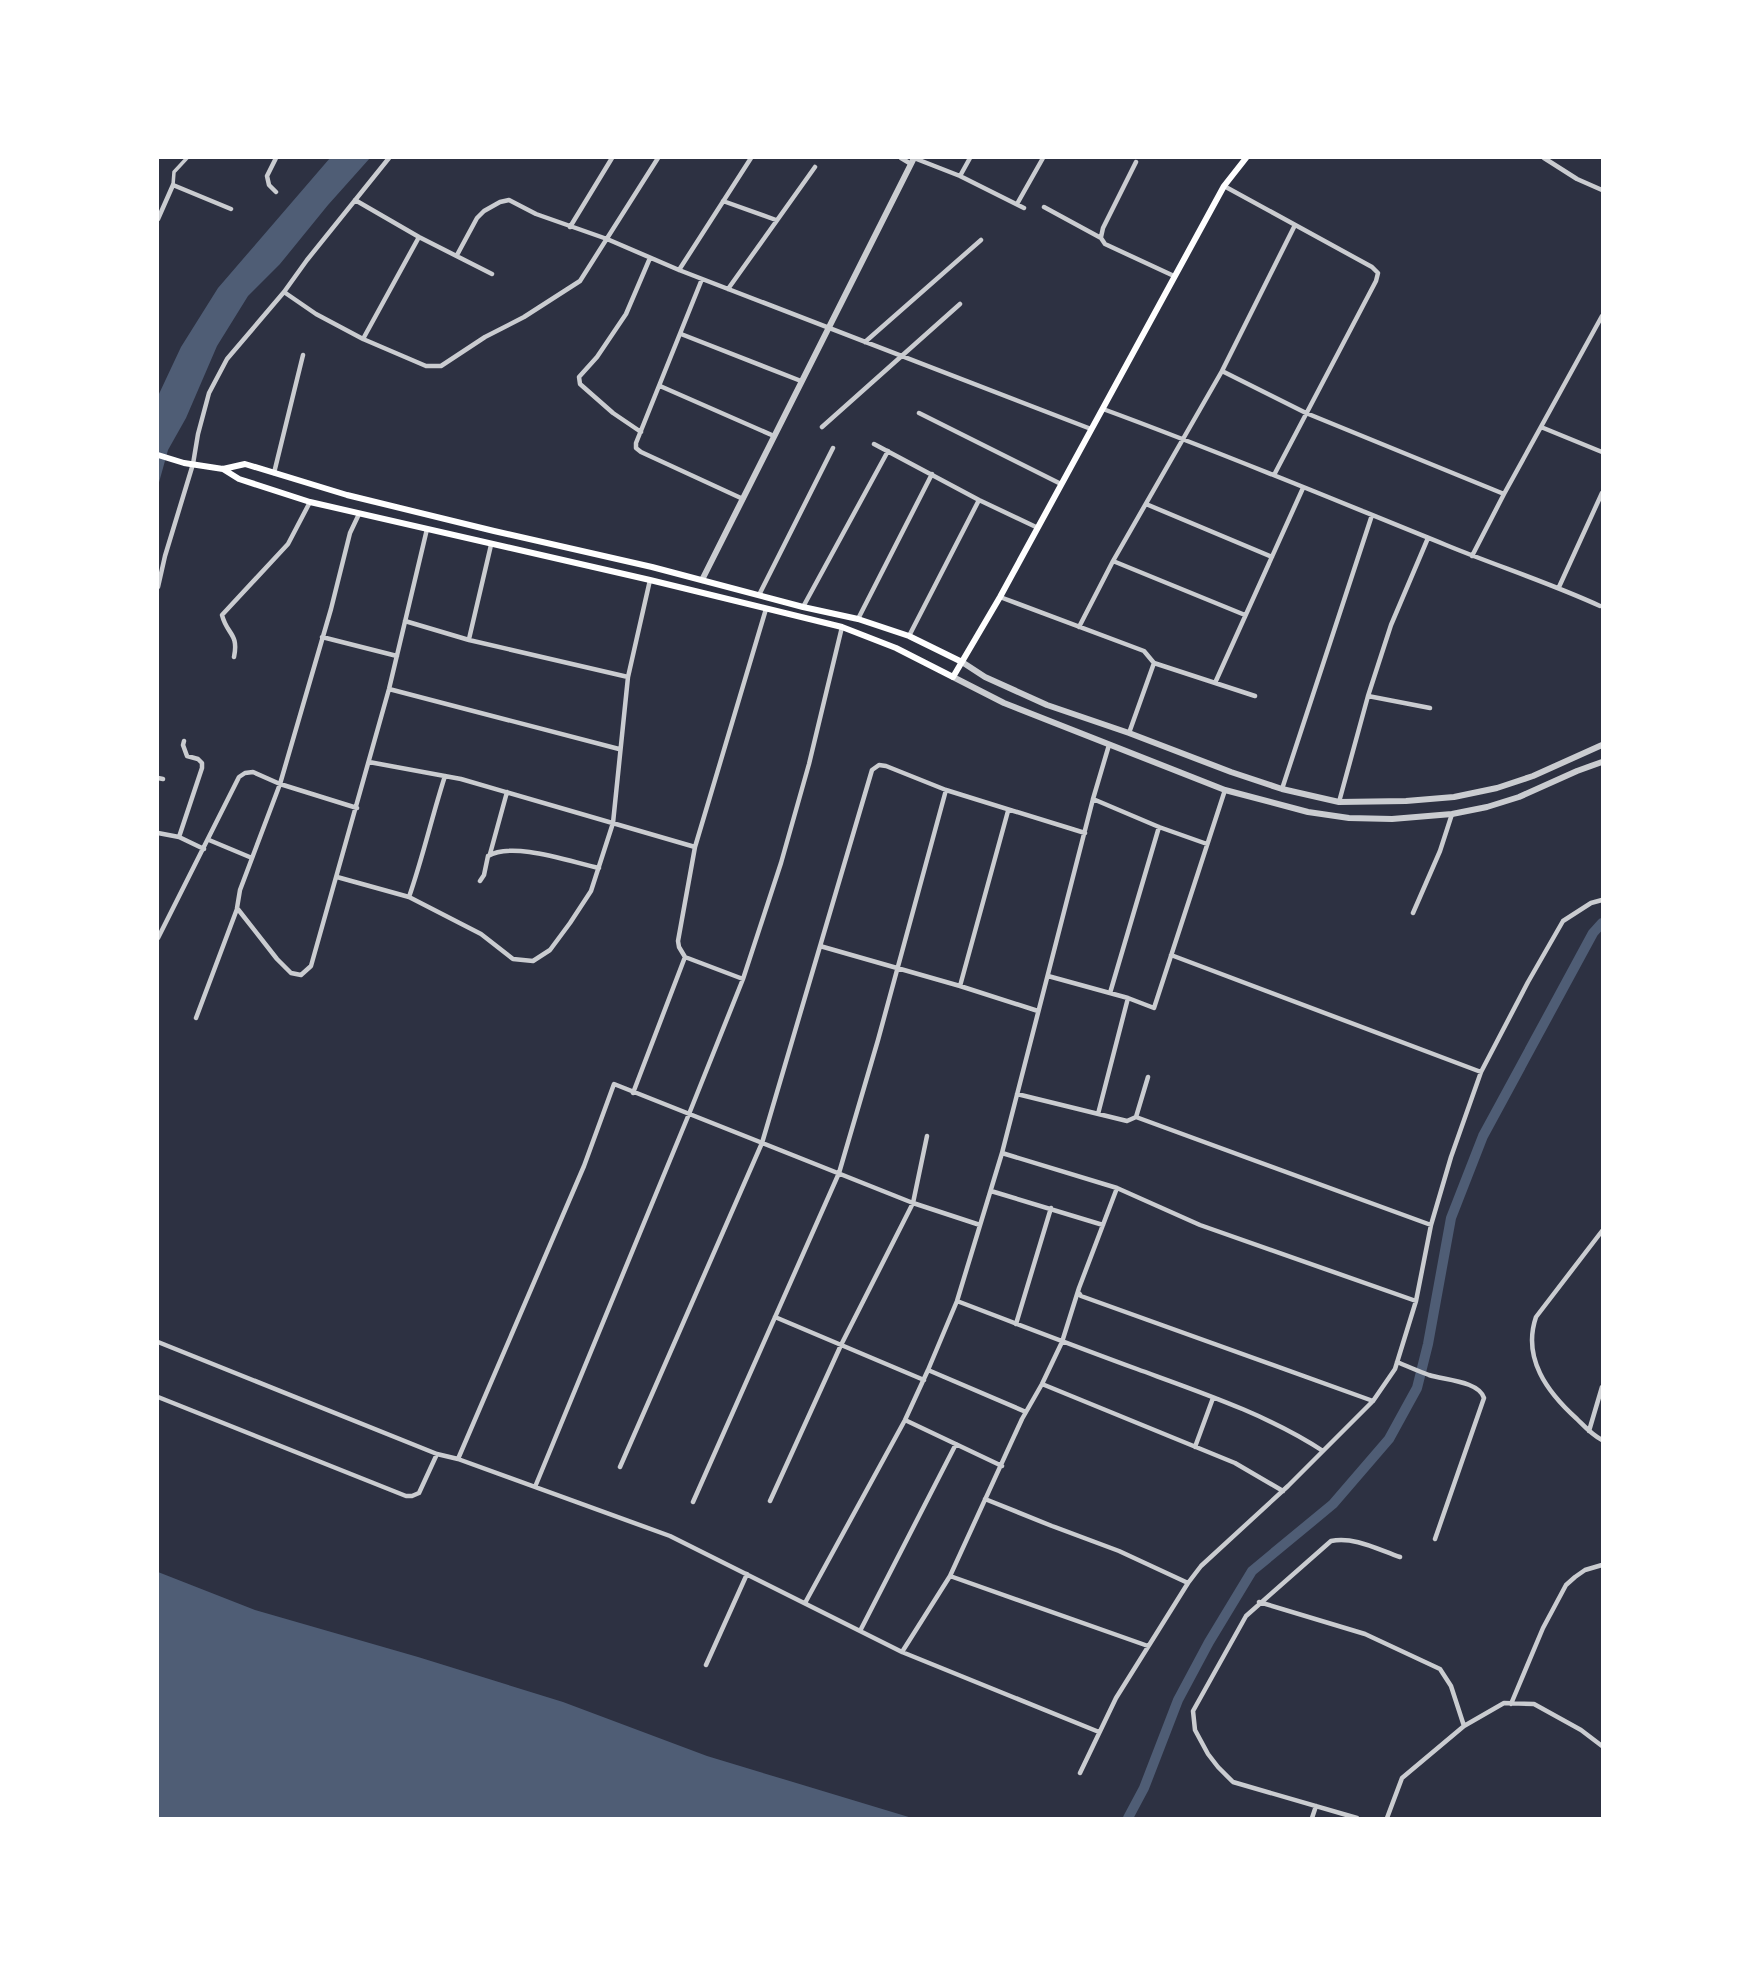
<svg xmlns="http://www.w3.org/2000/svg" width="1760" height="1976" font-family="'Source Sans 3',sans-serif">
  <rect width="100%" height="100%" fill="#2d3142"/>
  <path fill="#4f5d75" d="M330,158H370L328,205L280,264L248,296L217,346L186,418L168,450L158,486V396L181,347L218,288Z
    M158,1572L255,1610L418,1657L563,1702L707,1756L912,1818H158Z"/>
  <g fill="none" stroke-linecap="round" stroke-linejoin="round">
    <path stroke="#4f5d75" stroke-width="10" d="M1128,1818L1144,1788L1178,1700L1209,1642L1252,1571L1333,1504L1389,1439L1417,1388L1428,1344L1451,1218L1483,1136L1593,933L1602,923"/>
    <path stroke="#caccd0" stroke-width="3.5" d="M173,185L174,172L187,158"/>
    <path stroke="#caccd0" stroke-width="4.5" d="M901,158L911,164
      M914,158L960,176L1024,208
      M1544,158L1577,179L1602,190
      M960,176L970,158
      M1224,186L1372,267L1378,273L1376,281L1274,475
      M276,192L269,185L267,176L276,158
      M355,200L419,237L492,274
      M723,201L776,220
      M1017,204L1043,158
      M1044,207L1101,238L1105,244L1174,276
      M158,219L173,185L231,209
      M570,227L612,158
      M1101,237L1103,228L1136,162
      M457,255L477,218L484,211L500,202L509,200L536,214L607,239L679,270L1091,429
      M679,270L751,158
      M702,279L636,443V448L641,452L743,499
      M728,289L815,167
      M284,292L316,314L363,339L426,366H441L485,337L524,317L580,281L658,158
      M681,334L801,381
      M363,339L419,237
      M865,342L981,240
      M1222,371L1306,413L1504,494
      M660,386L774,436
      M1103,409C1218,451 1332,499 1446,545C1497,566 1550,583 1600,606
      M919,413L1061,484
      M822,427L960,304
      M1541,427L1602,452
      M641,432L613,413L580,384L579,377L597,357L626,314L650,258
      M874,444L979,500L1036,527
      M274,473L303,355
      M1146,504L1272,557
      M359,514L350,533L331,609L280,784L240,890L237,908L277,959L291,973L301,975L311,966L389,689L427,529
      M1472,556L1504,494L1602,316
      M1113,561L1245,615
      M158,587L165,556L193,464L198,434L209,393L227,359L284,292L307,260L389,158
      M1559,587L1602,493
      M759,595L833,448
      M1000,597L1144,651L1154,663L1255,696
      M803,607L888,451
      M858,619L932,474
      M405,621L469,640L628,677
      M1079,627L1113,561L1222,371L1295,225
      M909,636L979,500
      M322,637L397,656
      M469,639L491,545
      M234,657C239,633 227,635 222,615L288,544L310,502
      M1215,683L1303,488
      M389,689L619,749
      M1368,696L1430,708
      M1129,733L1154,663
      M369,762L461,779L695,847
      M158,778L163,779
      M1282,789L1372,515
      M1093,799L1159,827L1207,844
      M1339,802L1368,696L1391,625L1428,538
      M158,833L179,837L204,849
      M179,837L202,768V763L198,759L187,756L183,745L184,741
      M209,840L252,858
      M490,854L507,792
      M337,877L409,897L481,934L513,959L533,961L550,950L570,923L591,891L613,823L628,677L650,580
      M480,881L484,875L488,856C513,841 571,862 599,868
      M409,897C423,857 432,816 445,776
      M1413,913L1440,851L1452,814
      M158,938L239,777L245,773L253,772L280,784L357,808
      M820,946L960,986L1038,1011
      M1171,955L1481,1072
      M1048,976L1128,998L1154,1008L1225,790
      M743,979L685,957L679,947L678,941L695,847L766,609
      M960,986L1008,811
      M1110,993L1159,827
      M196,1018L237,909
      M633,1093L685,957
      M1017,1094L1127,1121L1136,1117L1148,1077
      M1098,1114L1128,998
      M1136,1117L1431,1225
      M1002,1153L1117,1188L1200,1225L1416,1301
      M991,1191L1103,1225
      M1602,1231L1536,1317C1522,1358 1547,1392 1577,1419C1585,1427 1592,1435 1602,1440
      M1079,1293L1081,1296L1373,1401
      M957,1301C1017,1324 1077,1347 1137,1369C1197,1391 1269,1415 1323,1451
      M775,1317L924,1380
      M1016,1324L1051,1208
      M158,1342L437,1454L458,1459L670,1536L902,1652L1099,1732
      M1397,1362C1407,1366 1418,1371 1429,1375C1444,1380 1479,1381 1484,1398L1435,1539
      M928,1370L1026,1412
      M1042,1384L1235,1463L1283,1491
      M158,1397L406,1496H412L419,1493L437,1454
      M905,1420L1002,1466
      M1589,1431L1602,1387
      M1195,1447L1213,1398
      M458,1459L584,1166L614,1084L913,1203L980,1225
      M620,1467L762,1143L872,770L879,765L886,766L946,790L1085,833
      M535,1487L689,1114L743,979L781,863L809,764L842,627
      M985,1499L1052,1526L1119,1551L1188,1583
      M770,1501L841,1345L913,1203L927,1136
      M693,1502L839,1173L878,1040L946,790
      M950,1576L1148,1646
      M1259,1602L1365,1634L1440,1669L1451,1686L1464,1726
      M805,1603L905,1420L928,1370L957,1301L1002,1153L1093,799L1109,745
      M860,1631L956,1444
      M902,1652L950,1576L1022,1419L1042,1384L1062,1342L1079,1288L1117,1188
      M706,1665L747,1574
      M1511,1704L1543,1628L1566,1585L1575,1577L1585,1570L1602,1565
      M1080,1773L1116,1698L1188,1583L1201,1566L1288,1486L1373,1401L1395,1369L1416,1301L1431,1225L1451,1157L1481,1072L1528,982L1563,921L1591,903L1602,900
      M1312,1818L1316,1806
      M1357,1818L1233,1782L1218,1767L1208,1754L1195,1730L1193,1711L1246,1616L1331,1541C1354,1536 1379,1550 1400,1557
      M1387,1818L1402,1778L1464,1726L1504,1703L1534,1704L1581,1730L1602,1746"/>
    <path stroke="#caccd0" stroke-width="6" d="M702,580L914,158
      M962,662L985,677L1047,705L1129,733L1231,772L1282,789L1339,802L1406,801L1454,797L1497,788L1533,776L1602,745
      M953,677L1004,703L1225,790L1308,812L1349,818L1392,819L1452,814L1487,807L1519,797L1577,771L1602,762"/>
    <path stroke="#fff" stroke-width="6" d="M158,455L184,463L223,469L245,464L347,495L494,531L652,567L803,607L858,619L909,636L962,662
      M223,469L239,479L310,502L650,580L842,627L896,648L953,677L1000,597L1224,186L1246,158"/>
  </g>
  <rect width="1760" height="1976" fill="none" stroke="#ffffff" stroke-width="318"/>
</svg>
